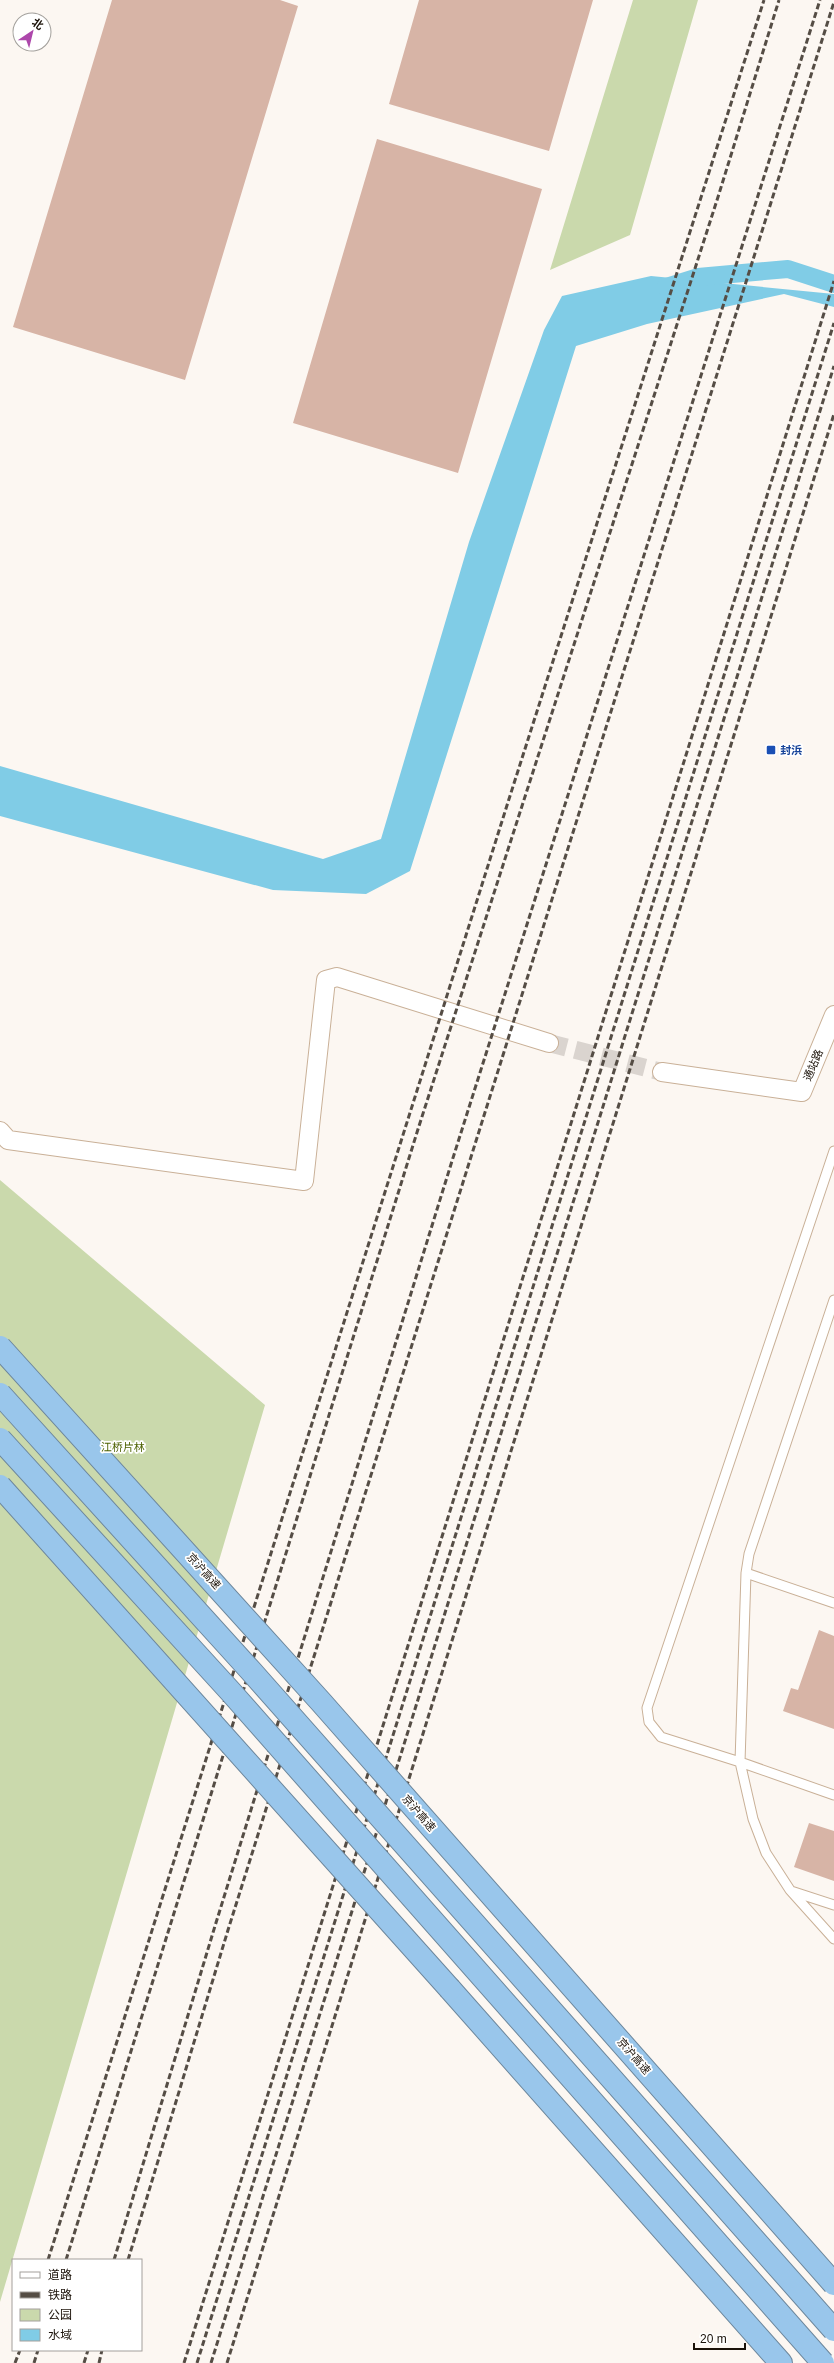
<svg xmlns="http://www.w3.org/2000/svg" width="834" height="2363" font-family="Arial,'Noto Sans SC',sans-serif">
  <rect width="100%" height="100%" fill="#fcf7f2"/>
  <path fill="#cad9ac" d="M633,0H698L630,235L550,270Z
    M0,1180L265,1405L0,2302Z"/>
  <path fill="#80cce6" d="M651,276L834,294V307L784,294L647,324L576,346L410,871L366,894L273,890L0,816V766L323,859L381,839L469,542L544,330L562,296Z"/>
  <g fill="none" stroke-linecap="round" stroke-linejoin="round">
    <path stroke="#80cce6" stroke-width="18" d="M666,287L698,277L788,269L834,284"/>
  </g>
  <path fill="#d7b4a6" d="M112,0H280L298,6L185,380L13,327Z
    M419,0H593L549,151L389,104Z
    M377,139L542,189L458,473L293,423Z
    M819,1630L834,1636V1729L783,1711L791,1688L798,1690Z
    M809,1823L834,1831V1881L794,1867Z"/>
  <g fill="none" stroke-linecap="round" stroke-linejoin="round">
    <path stroke="#dad4cf" stroke-width="18" stroke-dasharray="18 9" stroke-linecap="butt" d="M549,1043L662,1072"/>
    <g stroke="#c9b097" stroke-width="11">
      <path id="service" d="M834,1151L647,1708L649,1722L661,1737L740,1762L834,1795
        M834,1300L749,1554L746,1573L740,1762L753,1819L766,1853L790,1890L834,1939
        M746,1573L834,1603
        M791,1891L834,1905"/>
    </g>
    <g stroke="#c9b097" stroke-width="20">
      <path id="minor" d="M662,1072L802,1092L834,1015
        M0,1131L8,1140L304,1181L326,980L337,977L549,1043"/>
    </g>
    <g stroke="#6d879c" stroke-width="24">
      <path id="motorway" d="M450,1989L781,2363"/>
    </g>
    <use href="#service" stroke="#fff" stroke-width="9"/>
    <use href="#minor" stroke="#fff" stroke-width="18"/>
    <use href="#motorway" stroke="#99c6eb" stroke-width="22"/>
    <path stroke="#554d45" stroke-width="3" stroke-dasharray="6 3" stroke-linecap="butt" d="M48,2260L509,799L764,0
      M66,2260L419,1126L718,197L779,0
      M114,2260L215,1926L452,1161L820,0
      M128,2260L228,1930L834,2
      M15,2363L20,2350
      M34,2363L38,2350
      M84,2363L88,2350
      M99,2363L102,2350
      M184,2363L834,281
      M197,2363L834,323
      M211,2363L834,366
      M227,2363L834,414"/>
    <g stroke="#6d879c" stroke-width="24" stroke-linecap="butt">
      <path id="motorway-bridge" d="M0,1347L321,1702L834,2284
        M0,1394L251,1671L834,2330
        M0,1439L230,1691L823,2363
        M0,1486L450,1989"/>
    </g>
    <use href="#motorway-bridge" stroke="#99c6eb" stroke-width="22"/>
  </g>
  <rect fill="#1a4fb4" stroke="#fff" stroke-width="1.5" x="766" y="745" width="10" height="10" rx="2"/>
  <g text-anchor="middle" dominant-baseline="central" stroke-width="3.5" stroke-linejoin="round" paint-order="stroke">
    <g font-size="11" font-weight="bold" fill="#164399" stroke="#fff" text-anchor="start">
      <text x="780" y="750">封浜</text>
    </g>
    <g font-size="11" fill="#1a1108" stroke="#fff">
      <text transform="translate(813 1065) rotate(-67)">通站路</text>
      <text transform="translate(204 1571) rotate(48)">京沪高速</text>
      <text transform="translate(419 1813) rotate(49)">京沪高速</text>
      <text transform="translate(634 2056) rotate(49)">京沪高速</text>
    </g>
    <g font-size="11" fill="#4c6100" stroke="#fff">
      <text x="123" y="1447">江桥片林</text>
    </g>
  </g>
  <rect x="12" y="2259" width="130" height="92" fill="#ffffff" stroke="#a3a09c"/>
  <rect x="20" y="2272" width="20" height="6" fill="#ffffff" stroke="#a3a09c"/>
  <text x="48" y="2279" font-size="12" fill="#1a1108">道路</text>
  <rect x="20" y="2292" width="20" height="6" fill="#554d45" stroke="#a3a09c"/>
  <text x="48" y="2299" font-size="12" fill="#1a1108">铁路</text>
  <rect x="20" y="2309" width="20" height="12" fill="#cad9ac" stroke="#a3a09c"/>
  <text x="48" y="2319" font-size="12" fill="#1a1108">公园</text>
  <rect x="20" y="2329" width="20" height="12" fill="#80cce6" stroke="#a3a09c"/>
  <text x="48" y="2339" font-size="12" fill="#1a1108">水域</text>
  <g transform="translate(32 32) rotate(35)"><circle r="19" fill="#ffffff" stroke="#a3a09c"/>
  <path d="M0-3L7 15L0 10L-7 15Z" fill="#ad47ab"/>
  <text y="-6" font-size="11" font-weight="bold" text-anchor="middle" fill="#1a1108">北</text>
  </g>
  <path d="M694 2343v6h51v-6" fill="none" stroke="#1a1108" stroke-width="2"/>
  <text x="700" y="2343" font-size="12" fill="#1a1108" stroke="#ffffff" stroke-width="3" paint-order="stroke">20 m</text>
</svg>
